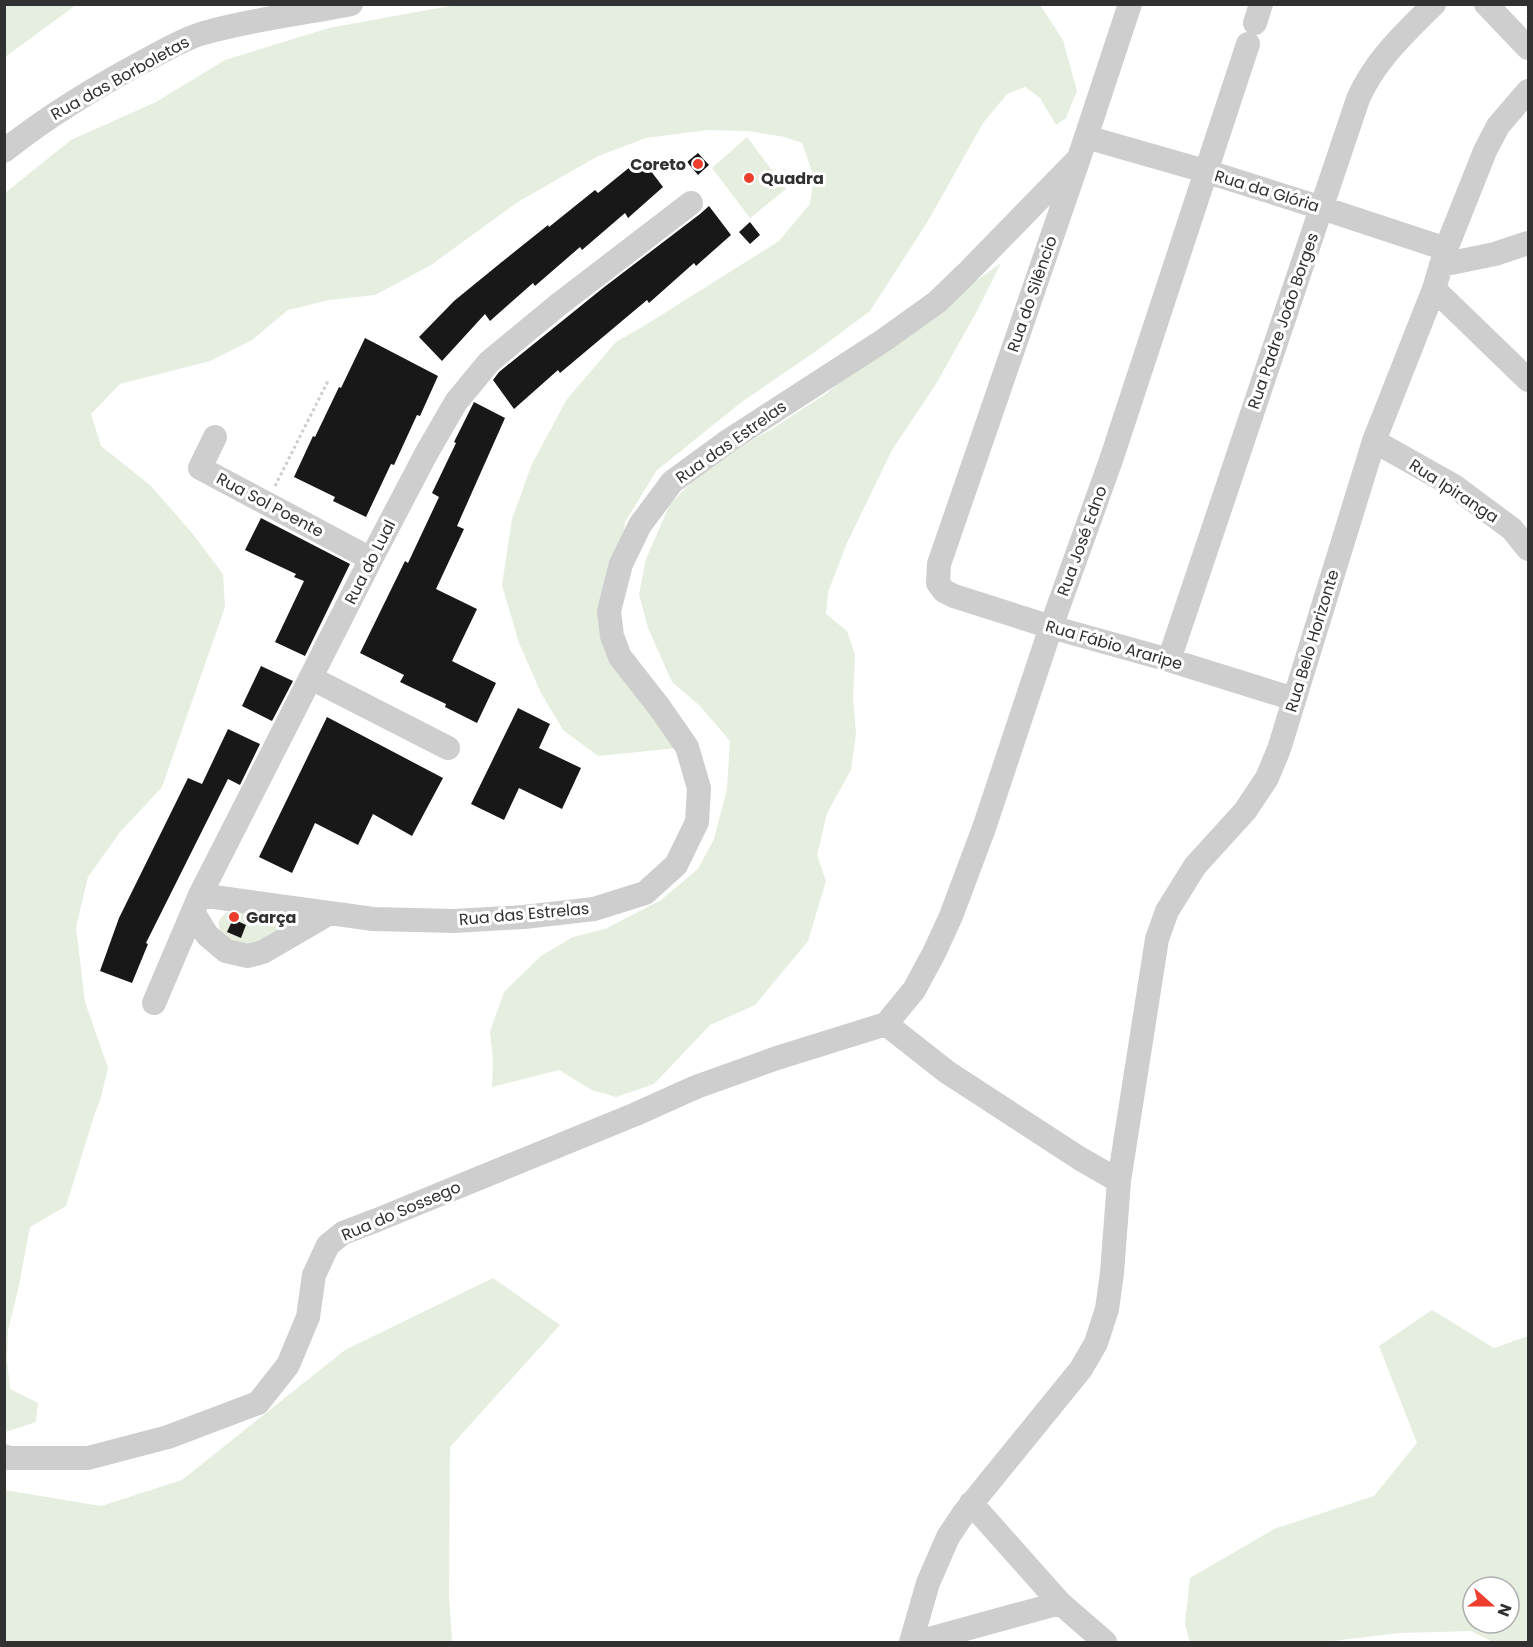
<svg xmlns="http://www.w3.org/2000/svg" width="1533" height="1647" font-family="Poppins,sans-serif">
  <rect width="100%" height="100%" fill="#fff"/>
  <path fill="#e5eedf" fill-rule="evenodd" d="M5,4H76V5L5,57Z
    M461,4L1040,5L1063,40L1077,91L1066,118L1056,125L1040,98L1025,87L1007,94L983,123L928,221L870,311L819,349L743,401L657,470L625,522L621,564L612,636L687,747L598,756L563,730L541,693L519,643L502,585L512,519L532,464L567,399L616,342L647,324L779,241L810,204L814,177L802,143L785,137L748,131L707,130L646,138L598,156L516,203L431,265L375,295L329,300L288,310L252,340L210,361L120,384L91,414L101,446L150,485L192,533L223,574L225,607L162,787L120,832L88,877L76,927L85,1002L108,1068L101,1097L94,1116L66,1206L30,1227L18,1290L8,1330L7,1358L10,1389L38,1403L36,1422L5,1432V193L71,140L156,102L225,60L329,28Z
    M747,137L786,189L750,218L712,168Z
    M1001,263L977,311L936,384L892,450L847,543L828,592L826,614L847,631L855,655L853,698L856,734L851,770L827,813L817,855L826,881L808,941L755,1005L710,1025L654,1084L616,1097L592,1090L559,1070L492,1087L493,1060L490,1032L504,992L541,956L573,937L605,929L661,900L698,869L714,839L727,789L730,741L700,706L672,682L648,628L639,594L646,559L670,504L694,480L725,456L772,429L827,393L857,367Z
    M233,910L302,919L258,945H232C220,931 209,920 233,910Z
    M493,1278L560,1325L450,1447L449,1596L452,1642H5V1490L101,1506L182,1480L345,1350Z
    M1432,1310L1494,1348L1528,1336V1642H1493L1471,1631L1399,1633L1324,1642H1190L1185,1624L1190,1578L1274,1529L1374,1496L1417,1443L1379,1346ZM1473,1587H1509V1623H1473Z"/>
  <path fill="#181818" d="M698,153L709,165L698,175L687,162Z
    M641,158L663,187L628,218L625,213L582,250L580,247L535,286L533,283L490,321L485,314L442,361L419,337L454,301L503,261L548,225L549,227L595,190L598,193Z
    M709,206L731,235L696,266L694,263L649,303L647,300L560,373L558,370L514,409L493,380L499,372L603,288L700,214Z
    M750,222L760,235L750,244L739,232Z
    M365,338L438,376L420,416L417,415L394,465L391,464L366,517L333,501L335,497L294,477L313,436L315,437L339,387L341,388Z
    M474,402L505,418L457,526L464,529L436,589L477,609L452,661L496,683L477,723L445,707L446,704L400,682L404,675L360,653L405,561L408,563L439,497L432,493L456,443L454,442Z
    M261,518L350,564L305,656L275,642L304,581L294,577L296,574L245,550Z
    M261,666L293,681L272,721L242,706Z
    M518,708L550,724L539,748L581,768L562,809L519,788L504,820L471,804Z
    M327,717L443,778L412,836L373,814L358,845L315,823L292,873L259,857Z
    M228,729L260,744L240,785L228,779L146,943L148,944L132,983L100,971L119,918L188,778L202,784Z
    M233,919L246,925L241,938L227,932Z"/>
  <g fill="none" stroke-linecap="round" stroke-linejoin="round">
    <path stroke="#cecece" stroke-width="3" stroke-dasharray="3 3" stroke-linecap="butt" d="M275,486L328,381"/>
    <path stroke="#cecece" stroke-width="24" d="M1130,4L1079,158L939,564L938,583L944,591L954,596L1051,627L1169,660L1294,699
      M1486,4L1528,48
      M1255,23L1261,4
      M1086,137L1205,171L1322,208L1446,249
      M4,151C49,115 99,85 150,58C167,49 185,38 204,33C252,19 302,14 351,4
      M1441,265L1495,254L1528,243
      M1434,289L1528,380
      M215,437L200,468L371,559
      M1374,441L1454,486L1512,529L1528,549
      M1169,660L1358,99C1375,60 1405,33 1434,4
      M311,678L448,748
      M200,895L373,919L454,921L524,917L594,909L645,893L676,865L697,822L699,788L687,747L660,708L620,657L612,636L609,611L621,564L640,525L672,482L728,441L884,340L937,302L967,273L1079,158
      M193,912L207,935L226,951L248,956L263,952L330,913
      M154,1003L200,895L371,559L426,454L456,402L489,362L558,305L691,203
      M886,1024L914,990L934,953L951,916L984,828L1051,627L1111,460L1248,44
      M886,1024L947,1072L1079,1158L1119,1181
      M4,1456L8,1458H88L168,1437L258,1403L288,1365L308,1317L314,1275L328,1245L343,1233L377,1220L636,1114L696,1087L777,1058L886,1024
      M971,1503L1060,1603
      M911,1642L928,1583L948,1537L964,1513L1081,1369L1096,1343L1107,1309L1112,1273L1119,1181L1157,939L1167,911L1195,866L1245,811L1267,778L1279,749L1374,441L1434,289L1446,249L1485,151L1498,126L1528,91
      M918,1642L1060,1603L1105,1642"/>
  </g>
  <g fill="#ed3e2d" stroke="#fff" stroke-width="2">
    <circle cx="698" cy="164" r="6"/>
    <circle cx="749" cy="178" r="6"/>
    <circle cx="234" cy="917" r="6"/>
  </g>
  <g text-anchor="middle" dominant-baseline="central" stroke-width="6" stroke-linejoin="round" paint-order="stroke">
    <g font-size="16" fill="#313131" stroke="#fff">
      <text transform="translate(120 78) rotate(-29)">Rua das Borboletas</text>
      <text transform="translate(1267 191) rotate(17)">Rua da Glória</text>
      <text transform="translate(1032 294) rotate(-71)">Rua do Silêncio</text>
      <text transform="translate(1283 321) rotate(-71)">Rua Padre João Borges</text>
      <text transform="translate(731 442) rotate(-35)">Rua das Estrelas</text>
      <text transform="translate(1454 491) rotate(33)">Rua Ipiranga</text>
      <text transform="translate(270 505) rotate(28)">Rua Sol Poente</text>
      <text transform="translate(1082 541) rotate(-70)">Rua José Edno</text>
      <text transform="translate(370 562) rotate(-63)">Rua do Lual</text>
      <text transform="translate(1312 641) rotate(-73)">Rua Belo Horizonte</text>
      <text transform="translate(1114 645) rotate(16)">Rua Fábio Araripe</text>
      <text transform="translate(524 914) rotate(-5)">Rua das Estrelas</text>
      <text transform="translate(401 1211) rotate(-23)">Rua do Sossego</text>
    </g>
    <g font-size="16" font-weight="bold" fill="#313131" stroke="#fff" text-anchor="start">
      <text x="686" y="164" text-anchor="end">Coreto</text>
      <text x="761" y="178">Quadra</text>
      <text x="246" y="917">Garça</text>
    </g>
  </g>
  <rect width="1533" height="1647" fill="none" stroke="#313131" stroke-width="12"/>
  <g transform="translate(1491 1605) rotate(111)"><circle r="28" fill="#ffffff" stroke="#adadad" stroke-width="1.5"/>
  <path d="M0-4.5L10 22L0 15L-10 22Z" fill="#ed3e2d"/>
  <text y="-9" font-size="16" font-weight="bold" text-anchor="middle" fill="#313131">N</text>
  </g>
</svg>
